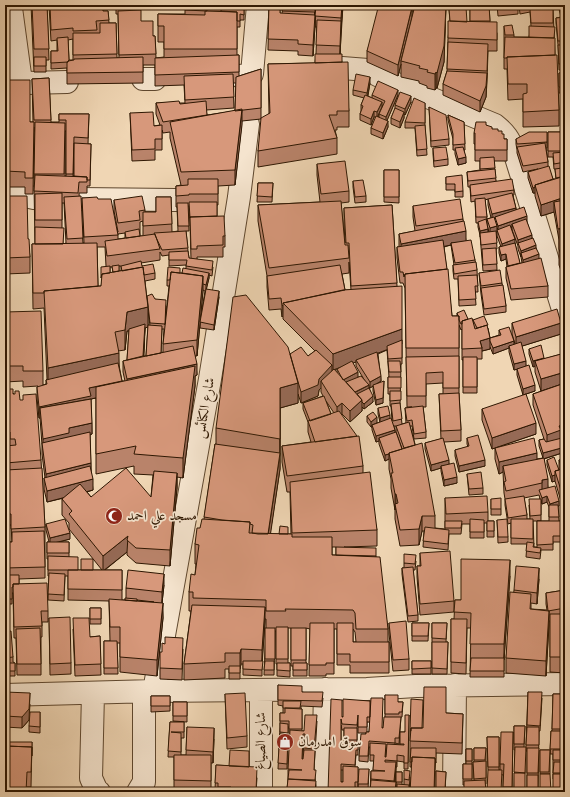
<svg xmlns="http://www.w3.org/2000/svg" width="570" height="797" font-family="'Old Standard TT',Amiri,serif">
  <rect width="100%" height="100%" fill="#f0d6b4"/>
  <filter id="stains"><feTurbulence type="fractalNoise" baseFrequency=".005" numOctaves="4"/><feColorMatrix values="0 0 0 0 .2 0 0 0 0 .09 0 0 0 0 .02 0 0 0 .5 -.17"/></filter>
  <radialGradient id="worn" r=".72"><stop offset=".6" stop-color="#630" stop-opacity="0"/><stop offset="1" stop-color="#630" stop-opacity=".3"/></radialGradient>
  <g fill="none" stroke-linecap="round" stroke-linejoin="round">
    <g stroke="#5e472e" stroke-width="24">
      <path id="minor" d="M11,8L21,82
        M342,68L368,70L387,80L495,125C505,133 509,139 514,151L565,316
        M239,76L252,74L258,5
        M143,79H155
        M19,81L26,83L67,82
        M16,194L34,198
        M79,199L176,200
        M154,691L210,379L239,197L248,124
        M93,693L91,778L96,789L99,792
        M5,695L154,691L367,689L416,686L565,684
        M138,792L144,782V692
        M261,792V691
        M323,792L325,689
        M365,792L366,733
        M454,792L455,685"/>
    </g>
    <use href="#minor" stroke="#f5e4ce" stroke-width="22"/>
  </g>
  <path fill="#b9836a" stroke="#2e1702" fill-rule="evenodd" d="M31,5H47L49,60H46V72H34Z
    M49,5H102L103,11H108L109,23H116L117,58H119L118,14H116V5H128L129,11L141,21L153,36H155L156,58L164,57V42H158V14H185V5H248V8L244,7V20H240V27H237V55H239V76L261,69V119L242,121L235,185L218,186V205H217V216L225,236V247H223V257H197V259L213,267L212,276L209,275V278L206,289L219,297L214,330L200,328V322L205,291L203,290L197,356H195L197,375L195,376V386L183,478L177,477V488L170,566L136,563L127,555V552L105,570H122V600H125L126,598V588L164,585L162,603L163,618L157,676L120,672V643H117L118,674H104V641H110L109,601L68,600V576H65L64,601L48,600L49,576H48V559H47V542H49L46,530V524L70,539L59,542H69V557L78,570H102L69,529V523L62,515V499L64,498L47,502L44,489V478H45L42,454V445L40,418H39L37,398V387L38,386L23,387V381L5,382V196L28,239L30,257V273L5,274L9,304V312L43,371V385L46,384V380L47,379L44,308L33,309L32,244H35L34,185L35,131H34V127L33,194H25V187H5V71L8,80L30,122H33L32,79L49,78L51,122H59V114H89L88,144H91L90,186H87V193H79L83,243H84L82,198L98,199L118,232L114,211V200L145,210V212H156V197H171L172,232L178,231L177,207H176V186L181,185L170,138V132L163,133L162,130V150H155V160L132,161L130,113L154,126L160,125L156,114V103H185L184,85L155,86V65H143V83L67,84V68L51,69V51H57V40L51,41ZM73,39V60H69L68,40ZM233,83H236L235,111L207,115L206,110L234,108ZM65,131H66V176H65ZM74,148V176H73ZM62,203H64L66,243L63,244L62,228ZM188,206H189L190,224L191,259L189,258L188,251L186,231H189ZM143,221V236H140V222ZM125,233V238L118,239V234ZM97,247H105L106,266L101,286H98ZM160,252L162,256L169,255V266L186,265V268L182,273H180L167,280V286H169L165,325L166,306L155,299L147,300L145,281L155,279V273L142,266L141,263L160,260ZM119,266H121V271H119ZM110,267H112L113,272L110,273ZM148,309L150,326L148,325ZM148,327L146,356H144L145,328ZM162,329H164L163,344V352L161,353ZM127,331H129L127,360L123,361V372L125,381H122L119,365L118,351L125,350ZM96,398V474L134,466V474L153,475L151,497H91L87,492L93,490L91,472L90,435L92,434L91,399ZM137,600L154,602L137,601Z
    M269,5H281V9H280V13L282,14L283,5H315V26L313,56L298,55V51L268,50Z
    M316,5H343L340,54L342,62L349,111V127H337V130H335L337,138V154L258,167V151L269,113L268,64L315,63L316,54L317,27H315Z
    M383,5H446L444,62L437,88H436L435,90L427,88V86L419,83V81L401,77V64L398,76L367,62V51L383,8ZM412,11H414L412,18Z
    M470,5H489L490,22L497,33V51H488L487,82L486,97L480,112L443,95V84L447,71L448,38L450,21L449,9L467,22H470Z
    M497,5H518V14L498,16Z
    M519,5H565V70H559L558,45L556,23V18L561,17L559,9H553L555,55L559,110V126L523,127V99L508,100L507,69H504V26L514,35V37H529L531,26L530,12L520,14Z
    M559,73H565V93H559Z
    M370,83L368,96L372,98V95H398L387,120L388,127L383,139L371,134V128L376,117H374L371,125L360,120V114L361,111V105L364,98L353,95V90ZM382,105L383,106L379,114V117L378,116L382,107Z
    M561,95H565V128H563L561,106Z
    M411,102L405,115L404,114V118L400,128L391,124V118L395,109V105Z
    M425,103V126L427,155L417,156L415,128H405V122Z
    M429,107L449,139V145L431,147Z
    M448,115L464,122L465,150H464L466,163L458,165L455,154V150H453V139L448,120Z
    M486,125L492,129L498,131L502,134L504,139H507V161H494L496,181L514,190V195H513L516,209L527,222L532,238L536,248L539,259L548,286V297L511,300L506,278V267H507L506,259L501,261L499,253V247H501L497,236V230H498L497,228V232H496L497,249H496L497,270L483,271L480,235L478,227V223H476L475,201L471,202L470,187H468L467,172L480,170V161H475V144H474V133ZM488,199V205L491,218L487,219V225L489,232H488L486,222L487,217L485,200ZM511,227H512V230L518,246V249L521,257L522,263L520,264Z
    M564,131H565V291H564V279L559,265V240L554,212L541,216L535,196V193H533L528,178V172L538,169L523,172L517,153V150L516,144V139L547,142V148H546L548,162V167L553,179H556L555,169H554L553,157H548V132H563V152H564Z
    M433,148L448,159V165L434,167L433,154Z
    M317,164L349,191V202L341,203L345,243L344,223V208L392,205L397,286L402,344V364H401L400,406L402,424L406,423L405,408L412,407H407L405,288L403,283H400L397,258V247H399V234L415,231L413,217V206L463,219L466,241L475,260L477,270L478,292H475L476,305L459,306L458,279H454L453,271V265H454L451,245L444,247L452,316H457V313L468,319L473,323V320L488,328L490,338L499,335V330L514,345L515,344L512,334V323L561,334L522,346L526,366L535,391L523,395L517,375V369L520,368L514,370L509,352V348L493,354L490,347V349L482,351V359H477V393H463V360H462V329L461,330L459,325V393L461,430V441L444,442L449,464L457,483L444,486L441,471V468L431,471L425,449V443L441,439L439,394H443V383L426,384V407H423L426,432V438L414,439L412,426H410L435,516V528L445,529V498L488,512V521H494V537H487V523H484V538H470V524H462L461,534H449L448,550L423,547L424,531H422L419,545L400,546L395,519V510L391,488V479L389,469V459L385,461L379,444V441L376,442L372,430V427H371L367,422V416L377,423L380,422L378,414V408L392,421L391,406H390V394H388V377H389L387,350L378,354L381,381L377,384L383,403L376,405L373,391V386L370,388L369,387L373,402L364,409L362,407V411L350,422L342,414L341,415L363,466V473L377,530V546L344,547L376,556L388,629V642H389V673H350V665H337V629H334V674H326V676H309L310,629L306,628V663H307V676H293V666H291V628H288V663H290V677L277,676V664H276V631H275L274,675H264L266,628V619H265L262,661V676L243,675V664H241L240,669V679H229V669H225V678L184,680V664L191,611H189V592L195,575L196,564H195V544L204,519L215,444H216V428L290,354L308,356L315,351L283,319V316L282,317L281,309L269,310L267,287V276L258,221V205L320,202L317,175ZM349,262L351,290H345L342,274L349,273ZM356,362V366L365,381L358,377L353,363ZM341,367L337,369V373L334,370ZM321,388V392L323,396L303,403V409L308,422V432L311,442L282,446V462L287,492H290L291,534H270L280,469V408L298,403V394L301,403L318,396L319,390ZM326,401L334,413L331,414ZM394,426H396V432L402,449L395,432ZM332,547H336V555H332ZM353,629L355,632L356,642H353Z
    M384,170H399V203L384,202Z
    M446,177L463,191V197H455V190H446Z
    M353,181L366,196V202L355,203L353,187Z
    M258,183H273L272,202H257Z
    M479,273L502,283L506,306V312L484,315L481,294Z
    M529,349L544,359L565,353V452L544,459L548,488L559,506L558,507L559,521H561L562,542H553V550H541L540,559L526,557L527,544H511V523L508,524L505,505V499L504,493L503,472L499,474L495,459V448L537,459L543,458L539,446V440L544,439L533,405V394L564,384L541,391L535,372V366L533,367L529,354ZM539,495L540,499L529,505L530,519H527V515L524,498ZM541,500L542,504L547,502L549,507V521H537V547H534L533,521H541Z
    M5,389L6,394H9V389L20,400L41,460L45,527V578L19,579V584L48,611V622H42V637H41V675H17L16,638H14L13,593H12V604H5V529L7,542H12L11,525H8L6,477L5,463Z
    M482,409L536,434L492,449L482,420Z
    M467,438L485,466L459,472L455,456V450L468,447L467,444Z
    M565,458L563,508L555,481L552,482L547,465V460L559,470V460Z
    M467,474L483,488V494L469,495Z
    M491,499L501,509V515H491Z
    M497,520L508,537V542L498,543Z
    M420,553L454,601V612L420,615L417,577V566H420Z
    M416,561L415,570H413L418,615V621L408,622L402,574V568H404V563Z
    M510,576L504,658V677H470L471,628H467L466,674L451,673V619H454L455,600H461Z
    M539,579L537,604L531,603V609L547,610L546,604V593L565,590V673L550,672V621H549L546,676L506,673V658L514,590Z
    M90,608H101V624H90Z
    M49,618L71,663V674L50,675Z
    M389,623L409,659V670L393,671L389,634Z
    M412,623H429L428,641H412Z
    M432,623H447L446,642H448L447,674H432Z
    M73,629L90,637L100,636L101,675L75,676Z
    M5,632L13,657V662L15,663V676H5Z
    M183,649L182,680L160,679V668Z
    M412,661H431V674H412Z
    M278,685L323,698L322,707L301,706V709H302V731H304L317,721L314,770L316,786L315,792L287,790L288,779V769L290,735H289V727H288L287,769H278L280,727V713H283V706L278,705ZM303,740H304L303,759H302Z
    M5,692L30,704L29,720L22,728L5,727Z
    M528,692L542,698L540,731H539L538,792H527V751H526V745Z
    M225,694L247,736V747L227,749Z
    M553,694H565V735H564V750L565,762V792L553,779V754H550L551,731H552Z
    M385,695L398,702H403L402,717H401L399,744L395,743V745H400V732H405L409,715L408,769H404V762L397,761V767H396V772H402V785H404V779L410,777L409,792H397V787H396V782L395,792H370L371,771H373L374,761H370V747H369L368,762L359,761V756L366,733H358V722L357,728V743L358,749V755H356L355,767H358V788L355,787L328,792L342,717L370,701V719L382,728H383L385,717ZM367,722H370L369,732H367ZM341,725L342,730H344V742L342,749H341ZM386,748H387L386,757H385ZM341,770H343V782H341ZM396,773V782H395Z
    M151,696H170V711L151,712Z
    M173,702H187V722L173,721Z
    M40,712V733L29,732V726Z
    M446,713L463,714L462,754L436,753L434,792H410L412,767H410V731L423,728Z
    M170,722H184V738H181V755H186L187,727L214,739L213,763H211V790H215L216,765L249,767L257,778L256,792H189L174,789V757H168Z
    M514,726H525L524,747L525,773L514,792L515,750H514Z
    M513,732L512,792H503V775L488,770L487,737H499V770H500V764Z
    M32,742L31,787H27L5,792Z
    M474,748H486V784L463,785V764H466V749H472V781L474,780L473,762H474Z
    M540,750H550V774H540Z
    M369,769L368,790L358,789V784Z
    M436,771L446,772L445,792H436Z"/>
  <path fill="#966a56" stroke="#2e1702" d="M315,5V26L313,56V45Z
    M342,5H343L341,29V18Z
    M446,5L444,62L437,88V73Z
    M412,7V18L401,61V64L398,76V65Z
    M341,21V32L340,57V46Z
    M436,72V88L435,90V74Z
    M487,73L486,97L480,112V101Z
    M370,77V83L367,98V93Z
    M398,90V95L386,123V117Z
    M411,96V102L405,115V109Z
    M382,102V107L377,118V112Z
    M242,109V125L235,185V170Z
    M374,111V117L371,125V119Z
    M404,112V118L400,128V122Z
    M388,121V127L383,139V133Z
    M466,157V163L458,165V159Z
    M535,187V193H533V188Z
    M565,197V208L554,202V212L541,216V205Z
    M516,208V213L495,217V219L492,220V214Z
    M527,216V222L513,227L512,224V227L498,232V226Z
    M497,226V232L490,234V228Z
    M488,229V235L480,237V231Z
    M466,231V242L451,243V245L401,255V244Z
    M532,235V241L518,243V240Z
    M515,239V245L502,250V244Z
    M536,245V251L521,253V257V251Z
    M506,254V259L501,261V255Z
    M539,254V260L523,266V260Z
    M209,273V278L206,291V285Z
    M203,276V291L197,356V340Z
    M219,291V297L214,330V325Z
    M283,305V316L282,317V306Z
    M148,307V327L145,328L143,362L145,328L127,331L125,350V330L127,312Z
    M561,323V334L516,348V337Z
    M402,329V344L357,361L356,360V362L333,370V354Z
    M490,338V349L482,351V348L480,341Z
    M514,341V346H509V348L493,354V348Z
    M119,353V372L48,388V368Z
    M544,358V364L535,361V366L533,367V361Z
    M526,361V367L514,370V364Z
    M197,364V375L195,376V386L183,478V458L127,390V379Z
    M332,365V376L321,381V388L319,390L318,396L301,403V392Z
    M358,372V378L347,384L343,380Z
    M565,372V383L541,391V379Z
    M381,376V381L370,388V382Z
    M122,381V392L91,399L40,408V418H39V407L89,388Z
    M384,381L383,403L376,405V400Z
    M298,383V403L280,408V469L268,551V535L280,454V388Z
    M369,385V391L357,396L354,393Z
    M535,385V391L523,395V389Z
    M373,396V402L364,409V404Z
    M362,400V411L350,422V411Z
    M342,403V414L337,418V407Z
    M390,415V421L380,424V418Z
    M377,417V423L372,425V427H371V422Z
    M92,423V434L69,439L43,450V439L69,428Z
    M536,423V434L492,449V438Z
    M565,424V435L563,434V436L561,437V441L547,446V435L559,426Z
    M395,430V436L379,438V441L376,442V436Z
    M565,447V452L543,459V453Z
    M537,453V464L503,466V472L499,474V462Z
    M389,454V459L385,461V455Z
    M449,460V466H441V468L431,471V465Z
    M485,460V466L459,472V466Z
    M91,463V474L46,485V474Z
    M177,473V488L170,566V550Z
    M555,475V481L552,482V476Z
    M457,477V483L444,486V480Z
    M93,479V490L47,502V491Z
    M548,479V490L542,491V480Z
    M395,494H396V510L395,504V510Z
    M547,496V502L542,504V498Z
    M563,497H565V508H563Z
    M559,501V506L550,509V504Z
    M422,516V531L419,545V529Z
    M70,533V539L50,544V538Z
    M128,536L127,552L103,571V556Z
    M510,560V576L504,660V644Z
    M539,568V579L537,604V593Z
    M164,574V585L162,603V592Z
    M163,603V618L157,676V660Z
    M265,607V623L262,665V650Z
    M549,611V626L546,676V661Z
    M241,649V664L240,669V653Z
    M30,693L29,720L22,728V717Z
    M214,728V739L213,763V752Z
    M396,762V768L394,786V781Z"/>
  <path fill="#d7987b" stroke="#2e1702" d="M32,5H47L49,49H34Z
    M50,5H102L103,11H108L109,20L96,21L97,30L73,31V28L51,30Z
    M116,5H128L129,8L116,9Z
    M185,5H220V6L207,5V11L185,10Z
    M221,5H244V15L240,14V21H237V12L221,11Z
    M269,5H280V13L315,15L313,45L298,44V40L268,39Z
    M283,5H315V12L282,11Z
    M316,5H342L341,18L315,16Z
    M415,5H446L444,46L437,73L436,72L435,74L427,72L428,70L419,68L420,66L401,61Z
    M470,5H489L490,21H470Z
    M412,7L398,65L367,51L378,8Z
    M466,7L467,22L450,21L449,9Z
    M530,9H553V23H531Z
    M141,10V21H153V36H155L156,54L119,55L118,11Z
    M205,11L237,12V49H164V26H158V14L205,15Z
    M565,17V41H558L556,18Z
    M317,20L341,21L340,46L316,45Z
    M448,21L497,22V40L448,38Z
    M100,23H116L117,54L73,55V33H100Z
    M512,25L514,35H505L504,26Z
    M529,26L555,27L554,38L529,37Z
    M68,37L69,60L68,61V62L51,63V51H58L57,38Z
    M505,37L555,38V55L507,57V58H504Z
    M448,42L488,44L487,71L447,69Z
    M558,45H565V64H559Z
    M315,54H342V62L315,63Z
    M239,55V72L155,75V58Z
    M557,55L559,110L523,112V94L527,93V84H508L507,57Z
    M34,57H46V66H34Z
    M143,57V72L67,73V62H68V61L74,60V59Z
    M348,62L349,111H337V115H329L337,138L258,151L261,118L270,113L268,64Z
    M261,69V108L235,111L236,77Z
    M5,71H8L7,80H30V122H34L33,178H25V172L5,171Z
    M447,71L487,73L486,86L480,101L443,84Z
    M559,73H565V87H559Z
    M233,74L234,97L185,100L184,76Z
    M356,74L370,77L367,93L353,90Z
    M49,78L51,120H34L32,79Z
    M378,81L398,90L386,117L379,114L385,101L372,95Z
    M400,92L411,96L405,109L395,105Z
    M365,95L382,102L377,112L374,111L371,119L360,114L363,106L361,105Z
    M561,95H565V117H563Z
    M414,98L425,103V123L405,122Z
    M179,101L180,104L206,101L207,115L163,122L156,103Z
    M429,107L446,115L449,139L431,141Z
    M395,108L404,112L400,122L391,118Z
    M242,109L235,170L181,172L170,122Z
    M153,112L154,126L162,125V139H155V149L132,150L130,113Z
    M59,114H89L88,138L74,137L73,174H66V120H59Z
    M448,115L464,122L465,144L453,145V134Z
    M376,116L388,121L383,133L371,128Z
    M35,122L65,123L64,174H34Z
    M476,122H486V125L492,127V129H498V131H502V134H504V139H507V150H475V133H474Z
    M425,125L427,149L417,150L415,126Z
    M564,131H565V149H564Z
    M529,132H547V142L517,144L516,139Z
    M548,132H563V151H548Z
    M74,143L91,144L90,180H87V177L74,176Z
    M545,143L548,162L523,166L517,147Z
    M446,147L448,159L434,161L433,148Z
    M463,147L466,157L458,159L455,148Z
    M565,152V162L554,164L553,153Z
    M494,157L495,168L480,169V158Z
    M345,161L349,191L321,194L317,164Z
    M561,165H565V176L556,178L555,169L562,168Z
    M549,166L553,179L535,185V187L533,188L528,172Z
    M495,169L496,178L468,181L467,172Z
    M384,170H399V197H384Z
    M35,175L87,177V182H79L78,193L34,191Z
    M462,175L463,191L455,192V184H446V177Z
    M565,176V197L541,205L535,185Z
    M188,179H218V194H189V195L176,196V186L188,185Z
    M512,179L514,190L471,196L470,185Z
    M363,180L366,196L355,197L353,181Z
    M258,183H273L272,197L257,196Z
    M62,193V220H35V194Z
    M512,193L516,208L492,214L488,199Z
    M5,196H27L28,239H29L30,257L5,258Z
    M81,196L83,238L67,239L64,197Z
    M142,196L145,210L139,211L140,220L118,223L114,200Z
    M97,197L98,199H111L118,235L84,237L82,198Z
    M156,197H171L172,224L143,226V212H156Z
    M485,198L487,217H476L475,199Z
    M460,199L463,219L416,226L413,206Z
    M565,200V227L558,229L554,202Z
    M341,201L345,245H348L349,258L269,268L258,205Z
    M189,202H217V216L190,217V218Z
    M177,203H188L189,226H178Z
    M392,205L397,283L351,286L349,243H346L344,208Z
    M524,207L527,216L498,226L495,217Z
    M224,216L225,236H223V245L197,246V249H191L190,217Z
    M494,217L497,226L490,228L487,219Z
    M486,219L488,229L480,231L478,222Z
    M526,219L532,235L518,240L512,224Z
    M464,221L466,231L401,244L399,234Z
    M510,225L515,239L502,244L497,230Z
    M35,227L64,228L63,244H35Z
    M139,229L140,236L126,238L125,232Z
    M559,229H565V266L559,249Z
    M186,231L188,248L162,250L154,233Z
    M496,231L497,243L481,245L480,233Z
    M155,234L160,249L107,256L105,241Z
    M533,238L536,245L521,251L518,243Z
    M443,240L447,269L405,274L404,277L403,272H400L397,247Z
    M471,240L475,260L455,263L451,243Z
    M97,243L98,286L44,291V293H33L32,244Z
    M515,243L520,263L508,266L506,254L501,255L499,247Z
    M496,248L497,264L483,265L482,249Z
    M536,248L539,254L523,260L521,253Z
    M188,251L189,258L213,261L212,270L186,266L187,260H169V252Z
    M541,258L548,286L511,289L506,267Z
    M141,261L142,266L153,264L155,273L144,275L143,267L122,271L121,266Z
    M476,262L477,270L454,274L453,265Z
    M119,265V271L113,272L112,266Z
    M340,265L345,290L283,303V305L282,306L281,298L269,299L267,276Z
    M110,266V273L102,274L101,278V267Z
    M143,267L148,307L127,312L125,330L115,332L119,353L48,368L44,291L101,286L102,274Z
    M168,267L180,268V273L171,272L170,280H167Z
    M183,268L209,273L206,285L203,284V276L182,273Z
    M448,269L452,316H459V348H406L405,274Z
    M500,270L502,283L481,286L479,273Z
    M171,272L203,276L197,340L163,344Z
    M5,273L9,304L5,305Z
    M477,275L478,286H475L476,299L459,300L458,276Z
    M564,279H565V285H564Z
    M503,285L506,306L484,309L481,288Z
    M402,286V329L333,354L283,303L343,290Z
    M206,289L219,291L214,325L200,322Z
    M152,294L155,299L166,300L165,324L150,323L147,296Z
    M246,295L288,347L298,383L280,388V439L216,428L233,297Z
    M557,309L561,323L516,337L512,323Z
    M464,310L468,319L462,321V324H461L459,320V316H458L457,313Z
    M41,311L43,371H23V366H5V312Z
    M484,316L488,325L477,328L473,320Z
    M472,318L475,329L487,325L490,338L480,341L482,348L462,349V321Z
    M145,324L143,356L127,360L129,329Z
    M148,325L162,326L161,353L146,356Z
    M509,327L514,341L493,348L490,341V338L501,335L499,330Z
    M402,340V358L388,359L387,346Z
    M521,342L526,361L514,364L509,346Z
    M541,345L544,358L533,361L529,349Z
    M193,346L197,364L127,379L123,361Z
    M301,347L308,356L316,350L332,365L319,379L318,385L301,392L290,354Z
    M377,352L381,376L370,382L356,360Z
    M565,353V372L541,379L535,361Z
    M459,356V388H443V372L426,373V396H407L406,357Z
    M463,357H477V387H463Z
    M352,361L358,372L343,380L337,369Z
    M388,361H400L401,372H389Z
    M118,363L122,381L89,388L91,396L39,407L37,387L47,384L46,380Z
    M529,365L535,385L523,389L517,369Z
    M195,366L183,458L134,454L136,446L96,454V387Z
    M334,369L362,400L350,411L342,403L337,407L321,381Z
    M361,376L369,385L355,392L346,382Z
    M388,377H401V388H388Z
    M384,381L383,398L376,400L373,385Z
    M565,383V424L559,426L561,430L547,435L533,394Z
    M369,388L373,396L364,404L362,402V400L357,394Z
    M5,389H6V394H9V389H13V394H15V391H19L20,400H23V395L36,394L41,460L6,463L5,446L16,445L15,439H10V432L5,433Z
    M390,391H401V400L390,401Z
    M459,393L461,430L441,431L439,394Z
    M526,394L536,423L492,438L482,409Z
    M324,396L331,414L310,421L303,403Z
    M91,399L92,423L69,428V433L43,439L40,408Z
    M400,403L402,419L393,421L391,404Z
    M388,406L390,415L380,418L378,408Z
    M423,406L426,432L414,434L412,420L407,421L405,408Z
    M339,411L357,436L315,442L308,421Z
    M373,412L377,417L371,422L367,416Z
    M391,418L395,430L376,436L372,425Z
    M409,422L415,445L404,448L396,426Z
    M90,432L91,463L46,474L42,443Z
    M396,432L402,449L389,453V454L385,455L379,438Z
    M565,433V441L563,434Z
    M478,435L485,460L459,466L455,450L469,446L467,438Z
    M359,436L363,466L287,476L282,446Z
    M443,438L449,460L431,465L425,443Z
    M534,438L537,453L499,462L495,448Z
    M562,438L565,447L543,453L539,440L544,439L546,442Z
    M422,443L435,516H422L419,529L400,530L395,504L398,503L396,494H395L391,473H393L389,453Z
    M215,444L280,453L268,534H258L252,533L253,525L250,524V522L222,520L204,517Z
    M554,457L559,470L555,471V475L552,476L547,460Z
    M544,458L548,479L542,480V483L506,491L504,482L506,481L503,466Z
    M565,458V497H563L555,471L562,469L559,460Z
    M454,463L457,477L444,480L441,466Z
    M90,466L93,479L47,491L44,478Z
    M42,468L45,527L11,529V514H8L6,470Z
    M126,468L151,497L154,471L177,473L170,550L136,548L127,540L128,536L103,556L69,514L72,511L62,499L80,484L91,497Z
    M370,472L377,530L292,533L290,482Z
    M481,472L483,488L469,489L467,474Z
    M555,486L559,501L550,504L547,496L542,498L539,490Z
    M487,496L488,512L446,514L445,498Z
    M524,496L527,515L508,518L505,499Z
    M501,498V509H491V499Z
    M529,499H541V515L530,516Z
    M549,505H558L559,517H549Z
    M65,519L70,533L50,538L46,524Z
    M202,519L250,522L249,533L292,534V537H332V555L380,557L388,629H356L355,613L353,610L285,609L286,611H266V600L193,598V592H189L191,574L195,575L199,545L195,544L197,528H200Z
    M470,519L484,520V532H470Z
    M507,519L508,537H498L497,520Z
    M511,519H533V539L511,538Z
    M445,521H462L461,528H445Z
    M487,521H494V531H487Z
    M537,521H561L562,536H553V544L537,545Z
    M280,526L288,527V534H279Z
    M425,527L449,530L448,544L423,541Z
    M5,529L7,542H5Z
    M44,531L45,567L5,568V542H12V532Z
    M47,542H69V553H47Z
    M527,542L534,543L533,547L541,548L540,553L526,551Z
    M336,547L376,548V556L336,555Z
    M450,551L454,601L420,604L417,566H421L420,553Z
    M404,554L416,555L415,564L404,563Z
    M48,556L78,557V570H48Z
    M81,559H93V570H81Z
    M461,559L510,560L504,644H470L471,613L454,612L455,600H461Z
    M516,566L539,568L537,593L514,590Z
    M413,567L418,615L408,616L402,568Z
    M68,570H122V590L68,589Z
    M128,570L164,574L162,592L126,588Z
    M49,573L65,574L64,595L48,594Z
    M5,575H19V584H13V587H12V599H5Z
    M47,583L48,611H41L42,626L14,627L13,584Z
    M565,590V608L548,611L546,593Z
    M510,592L531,594L530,609L549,611L546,661L506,658Z
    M125,598L137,599V601L125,600Z
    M109,599L163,603L157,660L120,657V627H110Z
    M192,605L265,607L262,650L241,649L240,653H225V662L184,664Z
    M90,608H101V619H90Z
    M550,614H565V657H550Z
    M70,617L71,663L50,664L49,618Z
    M73,618H89L90,637L100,636L101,664L75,665Z
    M451,619H467L466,663L451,662Z
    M406,621L409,659L393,660L389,623Z
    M310,623H334V663H326V665H309Z
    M337,623H353V642H389V662H350V654H337Z
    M412,623H429L428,636H412Z
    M432,623H447L446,639L432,638Z
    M276,627H288V659H276Z
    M40,628L41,664H17L16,629Z
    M265,628H275V659H265Z
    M291,628H306V660H291Z
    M11,631L13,657L5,658V632Z
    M165,637L183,638L182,669L160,668V652H162V643L165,644Z
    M104,641H117L118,668H104Z
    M432,642H448L447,669L432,668Z
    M471,658H504V671H470Z
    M243,661H263L262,670L243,669Z
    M265,661H274V670H264Z
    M412,661H431V668L412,669Z
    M5,663H15V671H5Z
    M277,663H290V671L277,670Z
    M293,663H307V670H293Z
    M229,666H240V673H229Z
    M278,685L302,686V692H323L322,701L278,700Z
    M424,687H446V713L463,714L462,743L410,741L411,728H423Z
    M5,692L30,693L29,709L22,717L5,716Z
    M528,692H542L540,726L527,725Z
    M245,693L247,736L227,738L225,694Z
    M553,694H565V729H552Z
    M385,695H398V702H403L402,712H399V714H385Z
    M151,696H170V706H151Z
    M371,698H383L382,728H383L384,717H401L399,738H395V743L369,741L368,756H359L361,734H366V732H369Z
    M331,699L342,700V717H343V699L370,701V717H367V727H358V715L357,725L342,724L341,719V749H342L343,742L358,743V750H356L355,765L341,764V782H343V766L358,767V782H355V792H328Z
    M411,699L423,700L422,728H411V731H410Z
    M283,701H301L300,708H283Z
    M173,702H187V716H173Z
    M285,708L302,709V729H289V721H280V713H285Z
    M30,712H40V727L29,726Z
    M305,715H317L314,749L304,748L305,734H303L302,759H303L304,750H315L314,770H316L315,780L288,779L289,770H302L288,769L290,730L304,731Z
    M405,715H409L408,763H404V756L397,755V761L385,760V762H396L394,781L371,779V771H385L373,770L374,755H370V743L386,744L385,757H386L387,744L404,745V744H400V732H405Z
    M170,722H184V732H171L181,733V752L168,751Z
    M280,723L288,724V733L280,732Z
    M514,726H525L524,744H514Z
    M187,727L214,728L213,752L186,750Z
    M527,727H539V745H526Z
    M344,728H357V740H344Z
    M551,731H564V749H550Z
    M501,732H513L512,787H503L504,764H500Z
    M280,733L288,734L287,764L278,763Z
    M487,737H499V767H488Z
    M5,742H32V756V747L5,746Z
    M5,746L32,747L31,772H27L26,792H5Z
    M515,747H526L525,773L514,772Z
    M411,748H436V763L435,758L412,757V762H410Z
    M474,748H486L485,760H474Z
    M527,748H539L538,773H527Z
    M466,749H472V761H466Z
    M230,750L249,751V767L229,766Z
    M540,750H550L549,772H540Z
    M553,750H565L564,760H553Z
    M174,755H211V781L174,780Z
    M412,757L435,758L434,792H410Z
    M486,761V778L474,779L473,762Z
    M554,762H565V773H553Z
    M463,764H472V779H463Z
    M216,765L257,767L256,792H231V787H218V783H215Z
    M359,769H369L368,784H358Z
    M404,770L410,771L409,780L404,779Z
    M488,770H502L501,792H487Z
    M436,771L446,772L445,789H436Z
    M396,772H402V782H396Z
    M514,773H525V792H514Z
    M540,774H550L551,792H540Z
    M553,774H565V792H553Z
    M527,775H538V792H527Z
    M288,779L316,781L315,792H279V790H303V789L287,788Z
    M371,780L396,782L395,792H370Z
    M485,780L486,792H464V781Z
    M397,784L409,785V792H397Z
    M169,789H189V792H169Z
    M197,789L217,790V792H197Z"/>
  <defs>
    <g id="mosque-disc" transform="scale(0.9)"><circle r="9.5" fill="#8f2418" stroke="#f5e4ce"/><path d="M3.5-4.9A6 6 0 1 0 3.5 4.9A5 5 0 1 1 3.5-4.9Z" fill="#fff"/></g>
    <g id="shop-disc" transform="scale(0.9)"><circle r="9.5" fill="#8f2418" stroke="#f5e4ce"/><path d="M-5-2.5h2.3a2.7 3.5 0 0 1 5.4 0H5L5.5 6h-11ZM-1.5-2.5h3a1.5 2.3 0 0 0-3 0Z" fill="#fff"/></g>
  </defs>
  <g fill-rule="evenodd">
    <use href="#mosque-disc" x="114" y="516"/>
    <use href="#shop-disc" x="285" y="742"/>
  </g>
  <g text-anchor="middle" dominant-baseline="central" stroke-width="3.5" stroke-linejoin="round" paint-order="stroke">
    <g font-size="14" fill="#2e1702" stroke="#f5e4ce">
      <text transform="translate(205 408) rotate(-80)">شارع الكنائس</text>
      <text transform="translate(261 741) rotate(-90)">شارع الصياغ</text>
    </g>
    <g font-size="14" fill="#2e1702" stroke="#f5e4ce" text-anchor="start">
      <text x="127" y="516">مسجد علي احمد</text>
      <text x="298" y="742">سوق امدرمان</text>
    </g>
  </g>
  <rect width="570" height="797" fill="none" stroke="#f0d6b4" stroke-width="20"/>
  <rect x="6" y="6" width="558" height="785" fill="none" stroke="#2e1702" stroke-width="2"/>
  <rect x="10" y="10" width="550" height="777" fill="none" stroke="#2e1702"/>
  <rect width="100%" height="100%" filter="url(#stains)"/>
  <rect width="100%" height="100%" fill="url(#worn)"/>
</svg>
